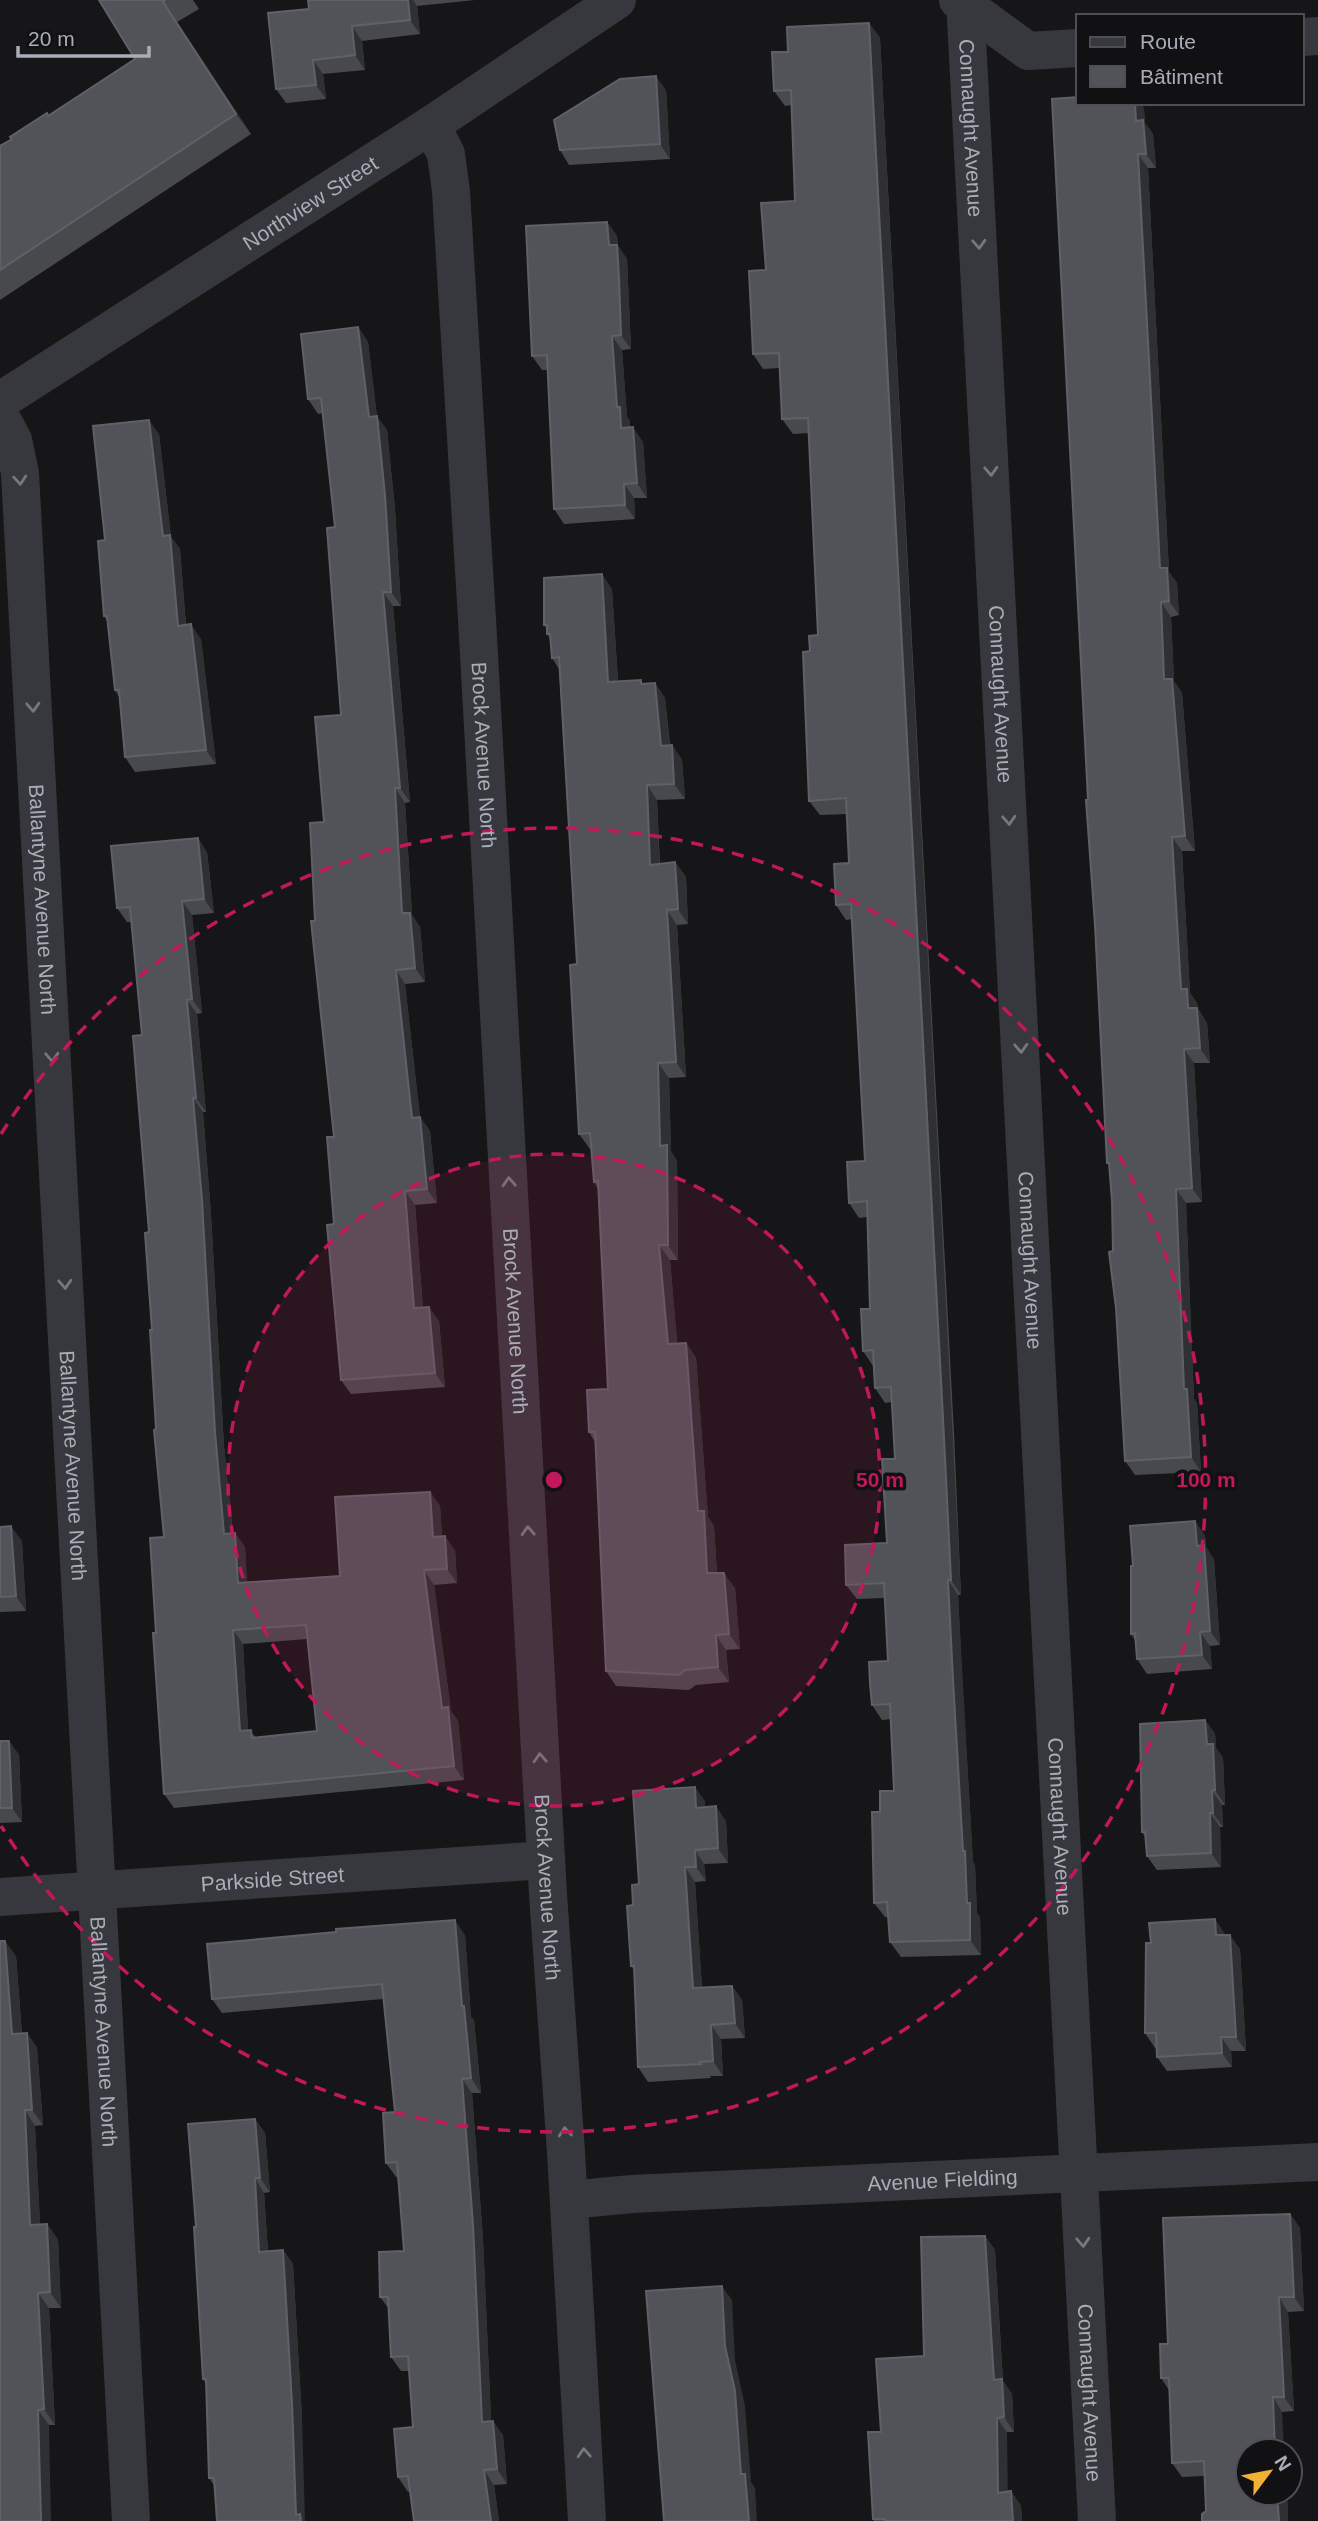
<svg xmlns="http://www.w3.org/2000/svg" width="1318" height="2521" font-family="Helvetica,sans-serif">
  <rect width="100%" height="100%" fill="#161618"/>
  <g fill="none" stroke-linecap="round" stroke-linejoin="round">
    <g stroke="#37383d" stroke-width="38">
      <path d="M958,0L1028,51L1078,48"/>
      <path id="s1" d="M965,0L1097,2521"/>
      <path d="M1302,37L1318,36"/>
      <path id="s2" d="M431,125L446,154L451,191L477,619L548,1894L566,2152L587,2521"/>
      <path id="s3" d="M0,401L431,125L617,0"/>
      <path id="s4" d="M0,416L13,440L20,473L131,2521"/>
      <path id="s5" d="M0,1897L546,1860"/>
      <path id="s6" d="M569,2200L632,2194L1318,2162"/>
    </g>
  </g>
  <path fill="#47494d" fill-rule="evenodd" d="M99,0H193L199,9L177,22L251,134L0,300V146L135,59Z
    M308,0H475L417,6L420,34L362,41L365,70L323,74L326,99L286,103L276,89L309,9Z
    M869,23L880,38L954,1433L961,1595H958L963,1695L973,1862L975,1866L977,1913L980,1918L981,1955L901,1957L890,1942L888,1917H885L874,1903L880,1812L894,1791L891,1719L882,1720L872,1705L888,1661L885,1598L857,1599L846,1585L887,1543L895,1459L892,1402L885,1403L875,1388L873,1366L863,1351L870,1309L867,1217L859,1218L849,1203L865,1161L852,919L846,920L836,905L849,863L847,814L820,815L809,801L810,651L818,635L809,433L793,434L782,419L780,368L763,369L753,354L795,201L791,105L785,106L774,91L788,52Z
    M666,90L670,159L569,165L560,150Z
    M1078,103H1141L1144,109L1145,123L1153,134L1156,168H1148L1169,572L1177,583L1179,615L1171,617L1174,681L1182,693L1195,851H1182L1190,993L1197,1003L1198,1009L1207,1023L1210,1063H1194L1202,1202L1186,1203L1194,1399L1197,1403L1201,1472L1135,1475L1125,1461L1113,1251L1112,1201L1110,1167L1107,1163L1088,800Z
    M607,222L617,236L618,246L627,259L631,349L622,350L627,417L630,421V428L643,442L647,498H634L635,519L564,524L554,509L548,370H542L532,356Z
    M358,327L368,342L377,417L387,430L395,509L401,606H393L410,802L405,803L412,915L420,927L425,982L405,984L420,1117L430,1131L437,1203L415,1205L423,1308L439,1321L445,1387L351,1394L341,1380L334,1224V1137L315,921L324,822L341,715L335,527L323,413L318,414L308,399Z
    M159,434L171,537L180,549L186,625L201,639L216,764L135,772L125,757L119,697L115,690L107,621L104,616L105,540Z
    M612,589L618,681L641,680L643,684L655,683L665,698L670,745H672L682,760L685,799L657,800L660,864L675,862L686,877L688,924L677,925L686,1077L669,1078L671,1151L677,1161L678,1260H670L677,1344L686,1343L696,1358L708,1517L714,1526L717,1573L735,1588L740,1649L726,1650L729,1682L696,1685L689,1690L616,1686L606,1671L595,1442L589,1432L608,1389L598,1189L594,1182L591,1149H590L579,1134L577,964L559,669L552,658L551,639L547,634V629L544,625Z
    M207,852L214,913L192,915L202,1013L197,1014L206,1112H203L211,1214L224,1446L233,1534L235,1533L245,1547L247,1583L340,1576L430,1492L440,1506L442,1536L455,1550L457,1583L434,1585L451,1711L458,1721L464,1780L174,1808L164,1794L156,1633L164,1537L156,1429L142,1035L131,922H127L117,908ZM307,1639L317,1731L257,1738L248,1730L243,1644Z
    M1195,1521L1205,1536L1206,1547L1214,1560L1220,1645L1210,1646L1212,1669L1147,1674L1137,1659L1135,1640L1131,1634L1133,1566Z
    M0,1527L22,1541L26,1611L0,1612Z
    M1205,1720L1215,1734L1216,1748L1223,1758L1225,1805H1222L1223,1827H1220L1221,1867L1157,1870L1147,1856L1145,1837L1142,1832Z
    M0,1735V1741H9L19,1755L22,1822L0,1823Z
    M705,1801V1807L726,1821L728,1863L704,1864L706,1881L695,1882L702,1988L732,1986L742,2000L745,2038L721,2039L723,2076H710L711,2078L648,2082L638,2067L634,1970L631,1966L633,1905L639,1884Z
    M1215,1919L1225,1935L1240,1949L1246,2051H1231L1232,2067L1167,2071L1157,2057L1156,2048H1155L1145,2033L1151,1943Z
    M465,1935L471,2017L474,2020L481,2093H472L483,2239L491,2421L503,2435L507,2484L494,2485L499,2521H414L410,2491L408,2492L398,2477L413,2427L409,2371H401L391,2357L389,2309L380,2297L404,2251L398,2177H396L386,2163L395,2112L383,1999L222,2013L212,1999Z
    M16,1956L22,2033H27L37,2048L43,2125L35,2126L40,2225L47,2224L58,2240L61,2308H49L55,2425H49L0,2521Z
    M255,2119L265,2133L270,2192L264,2193L268,2251L283,2250L293,2264L302,2418L214,2485L209,2478L206,2384L203,2379L196,2227Z
    M1290,2214L1300,2228L1304,2311L1288,2312L1294,2411L1282,2412L1248,2493H1287L1288,2521H1202L1206,2511L1204,2476L1182,2477L1172,2463L1169,2390L1161,2378L1168,2344Z
    M985,2236L995,2250L1003,2381L1012,2394L1014,2432H1007V2492L1011,2491L1021,2506L1022,2521H874L873,2519L881,2432L924,2356Z"/>
  <path fill="#2f3033" d="M408,0H413L417,6L420,34L410,20Z
    M163,2L177,22L251,134L236,114Z
    M869,23L880,38L961,1595L951,1580Z
    M352,26L362,41L365,70L355,55Z
    M313,60L323,74L326,99L316,85Z
    M656,76L666,90L670,159L660,144Z
    M1135,103H1141L1144,109L1145,123L1153,134L1156,168L1146,154L1136,121Z
    M1138,154L1148,168L1169,572L1177,583L1179,615L1169,601L1160,568Z
    M607,222L617,236L618,246L627,259L631,349L621,335L609,245Z
    M358,327L368,342L377,417L387,430L395,509L401,606L391,592Z
    M612,336L622,350L627,417L630,421L631,443L621,428L617,407Z
    M149,420L159,434L171,537L180,549L187,640L178,626L163,536Z
    M633,427L643,442L647,498L637,483Z
    M624,484L634,498L635,519L625,505Z
    M602,574L612,589L619,697L608,682Z
    M383,592L393,606L410,802L400,788Z
    M1161,602L1171,617L1174,681L1182,693L1195,851L1185,836L1164,679Z
    M191,624L201,639L216,764L206,750Z
    M655,683L665,698L671,761L661,746Z
    M672,745L682,760L685,799L674,784Z
    M647,785L657,800L660,880L650,865Z
    M395,788L405,803L412,915L420,927L425,982L415,968L402,913Z
    M1172,837L1182,851L1190,993L1197,1003L1198,1009L1207,1023L1210,1063L1200,1048L1188,1008L1181,989Z
    M198,838L207,852L214,913L204,899Z
    M675,862L686,877L688,924L678,909Z
    M182,901L192,915L202,1013L192,999Z
    M667,910L677,925L686,1077L676,1062Z
    M396,970L405,984L420,1117L430,1131L437,1203L427,1189L412,1118Z
    M187,1000L197,1014L206,1112L196,1098Z
    M1184,1049L1194,1063L1202,1202L1192,1188Z
    M658,1063L669,1078L671,1151L677,1161L678,1260L668,1245L660,1146Z
    M193,1098L203,1112L211,1214L224,1446L234,1548L224,1534L215,1432Z
    M1176,1189L1186,1203L1194,1399L1197,1403L1201,1472L1191,1457L1184,1389Z
    M405,1191L415,1205L424,1323L414,1308Z
    M659,1245L670,1260L679,1359L668,1344Z
    M429,1307L439,1321L445,1387L435,1373Z
    M686,1343L696,1358L708,1517L714,1526L718,1588L707,1573L698,1511Z
    M430,1492L440,1506L443,1551L433,1537Z
    M1195,1521L1205,1536L1206,1547L1214,1560L1220,1645L1210,1631L1197,1546Z
    M11,1526L22,1541L26,1611L16,1596Z
    M235,1533L245,1547L248,1597L238,1583Z
    M445,1536L455,1550L457,1583L447,1569Z
    M424,1570L434,1585L451,1711L458,1721L464,1780L454,1766L442,1708Z
    M724,1573L735,1588L740,1649L729,1634Z
    M948,1580L958,1595L973,1862L975,1866L977,1913L980,1918L981,1955L970,1940L963,1851Z
    M233,1630L243,1644L249,1745L240,1731Z
    M1200,1632L1210,1646L1212,1669L1202,1655Z
    M716,1635L726,1650L729,1682L718,1667Z
    M1205,1720L1215,1734L1216,1748L1223,1758L1225,1805L1215,1790L1207,1744Z
    M9,1741L19,1755L22,1822L12,1808Z
    M695,1787L705,1801L706,1822L696,1808Z
    M1212,1791L1222,1805L1223,1827L1213,1813Z
    M716,1806L726,1821L728,1863L718,1848Z
    M1210,1813L1220,1827L1221,1867L1211,1853Z
    M695,1850L704,1864L706,1881L696,1867Z
    M685,1867L695,1882L703,2003L693,1988Z
    M1215,1919L1225,1934L1226,1950L1216,1935Z
    M455,1920L465,1935L471,2017L474,2020L481,2093L471,2078L462,2006Z
    M1230,1935L1240,1949L1246,2051L1236,2037Z
    M5,1941L16,1956L23,2049L12,2034Z
    M732,1986L742,2000L745,2038L735,2023Z
    M711,2025L721,2039L723,2076L713,2061Z
    M27,2033L37,2048L43,2125L32,2110Z
    M1221,2037L1231,2051L1232,2067L1222,2053Z
    M462,2079L472,2093L483,2239L492,2436L482,2422Z
    M25,2110L35,2126L41,2240L30,2225Z
    M255,2119L265,2133L270,2192L260,2178Z
    M255,2178L264,2193L269,2266L259,2252Z
    M1290,2214L1300,2228L1304,2311L1294,2297Z
    M47,2224L58,2240L61,2308L50,2292Z
    M985,2236L995,2250L1003,2381L1012,2394L1014,2432L1004,2417L994,2380Z
    M283,2250L293,2264L302,2418L305,2521H300L296,2515Z
    M722,2286L732,2300L735,2360L745,2406L751,2482L755,2488L757,2521H749L741,2474L725,2346Z
    M38,2293L49,2308L55,2425L44,2409Z
    M1279,2297L1288,2312L1294,2411L1284,2397Z
    M1273,2397L1282,2412L1284,2451H1275Z
    M38,2410L49,2425L51,2521H41Z
    M997,2418L1007,2432L1008,2507L998,2493Z
    M493,2421L503,2435L507,2484L497,2469Z
    M484,2470L494,2485L499,2521H491Z
    M1011,2491L1021,2506L1022,2521H1013Z
    M1277,2493H1287L1288,2521H1279Z"/>
  <path fill="#525359" stroke="#5f6168" stroke-width="2" fill-rule="evenodd" d="M99,0H165L163,2L236,114L0,270V146L12,139L10,137L47,113L48,116L135,59Z
    M308,0H408L410,20L352,26L355,55L313,60L316,85L276,89L268,13L309,9Z
    M869,23L943,1418L951,1580H948L953,1680L963,1851H965L967,1903H970V1940L890,1942L887,1902L874,1903L872,1812H880V1791H894L890,1704L872,1705L870,1684L869,1662L888,1661L884,1583L846,1585L845,1545L887,1543L882,1459H895L891,1387L875,1388L873,1350L863,1351L861,1309H870L867,1201L849,1203L847,1162L865,1161L851,904L836,905L834,864L849,863L846,798L809,801L803,652L810,651L809,636L818,635L808,418L782,419L779,353L753,354L749,271L766,270L761,203L795,201L791,90L774,91L772,52H788L787,27Z
    M656,76L660,144L560,150L554,120L620,79Z
    M1078,97V103H1135L1136,121L1143,120L1146,154H1138L1160,568H1167L1169,601L1161,602L1164,679H1172L1185,836L1172,837L1181,989H1187L1188,1008H1197L1200,1048L1184,1049L1192,1188L1176,1189L1184,1389H1187L1191,1457L1125,1461L1116,1308L1109,1252L1113,1251L1112,1201L1109,1163H1107L1095,925L1086,800H1088L1052,99Z
    M607,222L609,245H617L619,278L621,335L612,336L617,407H620L621,428L633,427L637,483L624,484L625,505L554,509L547,355L532,356L526,226Z
    M358,327L369,417L377,416L385,495L391,592H383L400,788H395L402,913H410L415,968L396,970L412,1118L420,1117L427,1189L405,1191L414,1308L429,1307L435,1373L341,1380L327,1225L334,1224L327,1137H334L311,921H315L310,823L324,822L315,717L341,715L327,528L335,527L321,398L308,399L301,334Z
    M149,420L163,536L170,535L178,626L191,624L206,750L125,757L119,690H115L107,616H104L98,541L105,540L93,426Z
    M602,574L608,682L641,680V684L655,683L661,746L672,745L674,784L647,785L650,865L675,862L678,909L667,910L676,1062L658,1063L660,1146L667,1145L668,1245H659L668,1344L686,1343L698,1511H704L707,1573H724L729,1634L716,1635L718,1667L685,1670L679,1675L606,1671L595,1432H589L587,1390L608,1389L598,1181L594,1182L590,1133L579,1134L570,965L577,964L559,657L552,658L550,634H547V625H544V578Z
    M198,838L204,899L182,901L192,999L187,1000L196,1098H193L202,1200L215,1432L224,1534L235,1533L238,1583L340,1576L335,1497L430,1492L433,1537L445,1536L447,1569L424,1570L442,1708L448,1707L454,1766L164,1794L153,1633H156L150,1538L164,1537L154,1430L156,1429L150,1330H152L145,1233L149,1232L133,1036L142,1035L130,907L117,908L111,846ZM306,1625L317,1731L252,1738L251,1730L240,1731L233,1630Z
    M1195,1521L1197,1546L1204,1545L1210,1631L1200,1632L1202,1655L1137,1659L1135,1633L1131,1634V1566H1133L1130,1526Z
    M11,1526L16,1596L0,1597V1527Z
    M1205,1720L1207,1744H1213L1215,1790L1212,1791L1213,1813H1210L1211,1853L1147,1856L1145,1832H1142L1140,1724Z
    M0,1741H9L12,1808H0Z
    M695,1787L696,1808L716,1806L718,1848L695,1850L696,1867H685L693,1988L732,1986L735,2023L711,2025L713,2061L700,2062L701,2064L638,2067L634,1966H631L627,1906L633,1905L632,1885L639,1884L633,1791Z
    M1215,1919L1216,1935H1230L1236,2037H1221L1222,2053L1157,2057L1156,2033H1145L1146,1943H1151L1149,1923Z
    M455,1920L462,2006H464L471,2078L462,2079L473,2225L482,2422L493,2421L497,2469L484,2470L491,2521H414L408,2476L398,2477L394,2429L413,2427L408,2356L391,2357L388,2297H380L379,2252L404,2251L397,2162L386,2163L383,2113L395,2112L382,1984L212,1999L207,1944L336,1932V1929Z
    M0,1941H5L12,2034L27,2033L32,2110H25L30,2225L47,2224L50,2292L38,2293L44,2409L38,2410L41,2521H0Z
    M255,2119L260,2178H255L259,2252L283,2250L292,2403L296,2515L300,2514L301,2521H217L214,2478H209L206,2379H203L194,2227H196L188,2124Z
    M1290,2214L1294,2297H1279L1284,2397H1273L1275,2451H1248V2493H1277L1279,2521H1202V2514L1206,2511L1204,2461L1172,2463L1169,2378H1161L1160,2344H1168L1163,2218Z
    M985,2236L994,2380L1002,2379L1004,2417L997,2418L998,2493L1011,2491L1013,2521H885V2519H873L868,2432H881L876,2359L924,2356L921,2237Z
    M722,2286L725,2346L735,2391L741,2474H745L749,2521H664L646,2291Z"/>
  <defs><path id="oneway-chevron" d="M-2-3.5L2.5 0L-2 3.5" fill="none" stroke-width="1.6" stroke-linecap="round" stroke-linejoin="round" transform="scale(1.75)"/></defs>
  <g stroke="#757881">
    <use href="#oneway-chevron" transform="translate(979 244) rotate(87)"/>
    <use href="#oneway-chevron" transform="translate(991 471) rotate(87)"/>
    <use href="#oneway-chevron" transform="translate(20 480) rotate(85)"/>
    <use href="#oneway-chevron" transform="translate(33 707) rotate(87)"/>
    <use href="#oneway-chevron" transform="translate(1009 820) rotate(87)"/>
    <use href="#oneway-chevron" transform="translate(1021 1048) rotate(87)"/>
    <use href="#oneway-chevron" transform="translate(52 1057) rotate(87)"/>
    <use href="#oneway-chevron" transform="translate(509 1182) rotate(-93)"/>
    <use href="#oneway-chevron" transform="translate(65 1284) rotate(87)"/>
    <use href="#oneway-chevron" transform="translate(528 1531) rotate(-93)"/>
    <use href="#oneway-chevron" transform="translate(540 1758) rotate(-93)"/>
    <use href="#oneway-chevron" transform="translate(565 2132) rotate(-94)"/>
    <use href="#oneway-chevron" transform="translate(1083 2242) rotate(87)"/>
    <use href="#oneway-chevron" transform="translate(584 2453) rotate(-93)"/>
  </g>
  <circle cx="554" cy="1480" r="326" fill="#c2185b" fill-opacity=".12"/>
  <g fill="none" stroke="#c2185b" stroke-width="3.5" stroke-dasharray="12 9">
    <circle cx="554" cy="1480" r="326"/>
    <path d="M1 1134A652 652 0 1 1 1 1826"/>
  </g>
  <g text-anchor="middle" dominant-baseline="central" stroke-width="7" stroke-linejoin="round" paint-order="stroke">
    <g font-size="21" fill="#a8adb8" stroke="#111113">
      <text stroke="none"><textPath href="#s1" startOffset="128">Connaught Avenue</textPath></text>
      <text stroke="none"><textPath href="#s3" startOffset="368">Northview Street</textPath></text>
      <text stroke="none"><textPath href="#s1" startOffset="695">Connaught Avenue</textPath></text>
      <text stroke="none"><textPath href="#s2" startOffset="635">Brock Avenue North</textPath></text>
      <text stroke="none"><textPath href="#s4" startOffset="488">Ballantyne Avenue North</textPath></text>
      <text stroke="none"><textPath href="#s1" startOffset="1262">Connaught Avenue</textPath></text>
      <text stroke="none"><textPath href="#s2" startOffset="1202">Brock Avenue North</textPath></text>
      <text stroke="none"><textPath href="#s4" startOffset="1055">Ballantyne Avenue North</textPath></text>
      <text stroke="none"><textPath href="#s1" startOffset="1829">Connaught Avenue</textPath></text>
      <text stroke="none"><textPath href="#s5" startOffset="273">Parkside Street</textPath></text>
      <text stroke="none"><textPath href="#s2" startOffset="1769">Brock Avenue North</textPath></text>
      <text stroke="none"><textPath href="#s4" startOffset="1622">Ballantyne Avenue North</textPath></text>
      <text stroke="none"><textPath href="#s6" startOffset="374">Avenue Fielding</textPath></text>
      <text stroke="none"><textPath href="#s1" startOffset="2396">Connaught Avenue</textPath></text>
    </g>
  </g>
  <circle cx="554" cy="1480" r="10" fill="#c2185b" stroke="#111113" stroke-width="3.5"/>
  <g font-size="21" text-anchor="middle" font-weight="bold" fill="#c2185b" stroke="#111113" stroke-width="7" stroke-linejoin="round" paint-order="stroke">
    <text x="880" y="1487">50 m</text>
    <text x="1206" y="1487">100 m</text>
  </g>
  <rect x="1076" y="14" width="228" height="91" fill="#111113" stroke="#4d4f55" stroke-width="2"/>
  <rect x="1090" y="37" width="35" height="10" fill="#37383d" stroke="#4d4f55" stroke-width="2"/>
  <text x="1140" y="49" font-size="21" fill="#a8adb8">Route</text>
  <rect x="1090" y="66" width="35" height="21" fill="#525359" stroke="#4d4f55" stroke-width="2"/>
  <text x="1140" y="84" font-size="21" fill="#a8adb8">Bâtiment</text>
  <g transform="translate(1269 2472) rotate(58)"><circle r="33" fill="#111113" stroke="#4d4f55" stroke-width="2"/>
  <path d="M0-5L12 26L0 18L-12 26Z" fill="#f2b134"/>
  <text y="-10" font-size="19" font-weight="bold" text-anchor="middle" fill="#a8adb8">N</text>
  </g>
  <path d="M18 46v10h131v-10" fill="none" stroke="#a8adb8" stroke-width="3.5"/>
  <text x="28" y="46" font-size="21" fill="#a8adb8" stroke="#111113" stroke-width="5" paint-order="stroke">20 m</text>
</svg>
